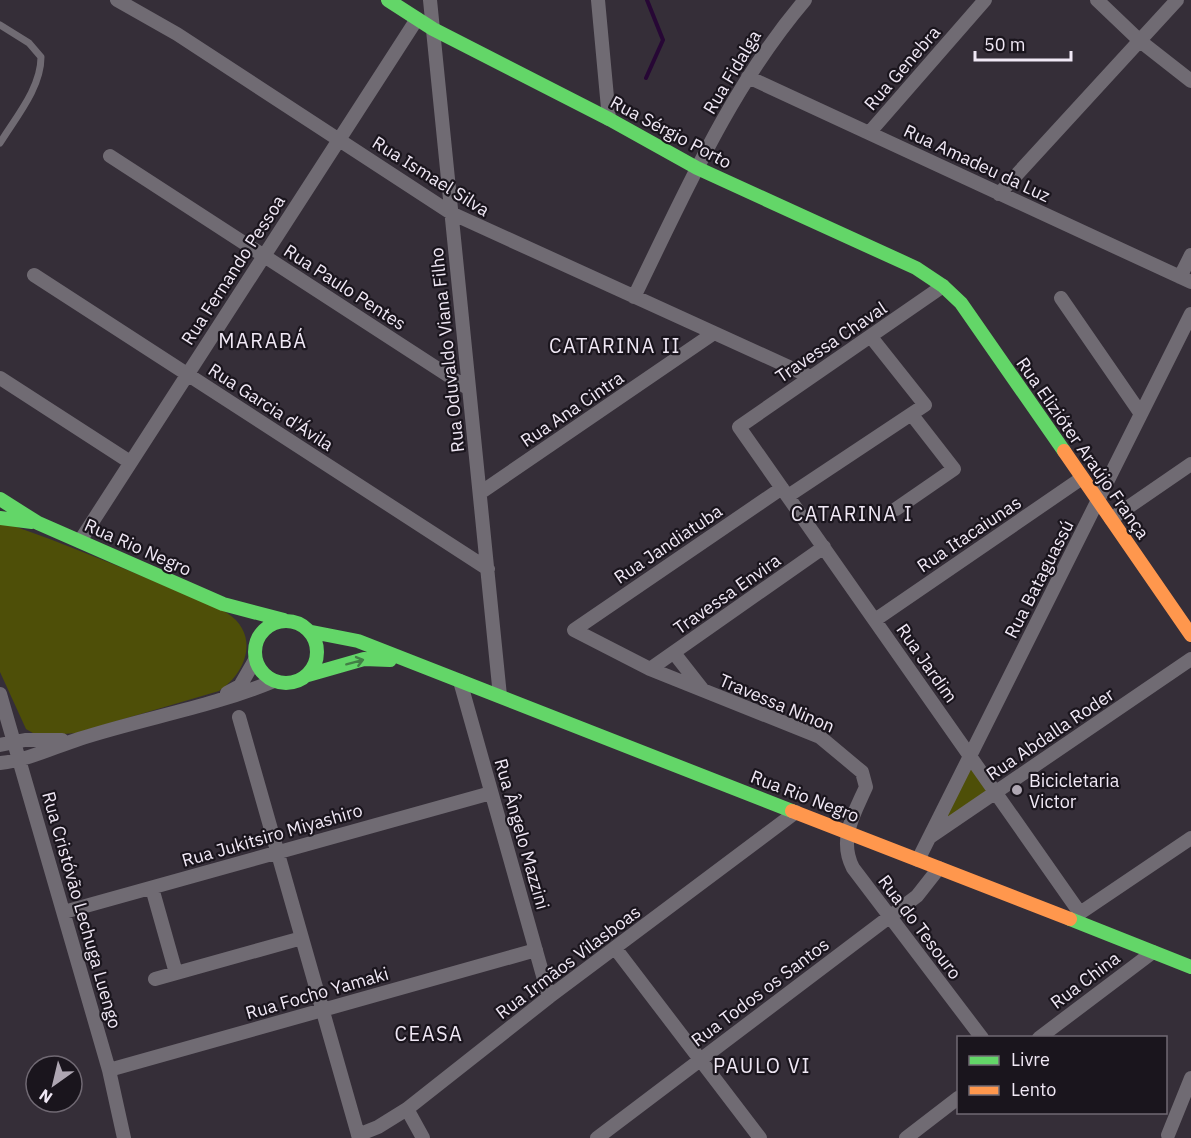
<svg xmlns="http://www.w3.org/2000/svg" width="1191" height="1138" font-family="'IBM Plex Sans',sans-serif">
  <rect width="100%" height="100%" fill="#352e38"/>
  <path fill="#4e4f08" d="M0,525H11C65,544 116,565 168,587C187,595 210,602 227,613C260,634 247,673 219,691L76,733L38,736L26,729L0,672Z
    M969,764L989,793L937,829Z"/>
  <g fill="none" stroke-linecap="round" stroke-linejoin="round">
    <path stroke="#270735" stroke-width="4" d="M646,78L663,40L647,0"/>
    <path stroke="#706b73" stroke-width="7" d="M0,25L29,43L41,57C41,88 16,117 0,143"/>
    <path stroke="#706b73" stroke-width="14" d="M117,0L177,34L451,213L811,377
      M430,0L500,696
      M598,0L609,119
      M1097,0L1140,41L1191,81
      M748,77L1191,282
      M869,133L985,0
      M110,156L469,389
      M999,194L1177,0
      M34,275L488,569
      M1180,277L1191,255
      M943,286L739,427L1080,913
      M634,297C684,195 730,88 805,0
      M1061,298L1141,414
      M0,378L130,462
      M782,488L574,630L650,669L820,737L862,772L866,787C854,814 838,839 853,868L982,1038
      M480,493L714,333
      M788,496L925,405L871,337
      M896,509L954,469L912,415
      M1111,519L1191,464
      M80,541L417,19
      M875,620L1082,478
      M674,653L703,690
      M650,669L824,547
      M460,681L549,997
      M227,693L240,686L255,660
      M0,694L109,1070L124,1138
      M239,717L359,1138
      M0,745L25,740H62
      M0,763C28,760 52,748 79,739C144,718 211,707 274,681
      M930,837L1191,659
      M918,860L1191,314
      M152,888L176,973
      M64,912L491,793
      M1080,913L1191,838
      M615,948L760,1138
      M155,979L302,938
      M1039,1038L1153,952
      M109,1070L536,950
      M407,1109L423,1138
      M358,1135L378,1127L407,1109L549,997L796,812
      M1168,1135L1191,1078
      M597,1138L917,896L939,868
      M906,1138L958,1098"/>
    <path stroke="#63d668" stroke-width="14" d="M388,0L433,29L609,119L697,168L916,268L943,286L961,303L1064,451
      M0,499L38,523L223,604L284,620
      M0,518L32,522
      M255 652a31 31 0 1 1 62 0a31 31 0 1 1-62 0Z
      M312,632L358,641L792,811
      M308,675L364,659L390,660
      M1070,919L1191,967"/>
    <path stroke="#ff974d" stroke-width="14" d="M1064,451L1191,635
      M792,811L1070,919"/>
  </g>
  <defs><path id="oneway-shaft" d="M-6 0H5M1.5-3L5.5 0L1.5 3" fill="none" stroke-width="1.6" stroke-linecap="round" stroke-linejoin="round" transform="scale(1.5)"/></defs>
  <use stroke="#427f46" href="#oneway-shaft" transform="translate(355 662) rotate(-15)"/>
  <circle fill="#afa7b3" stroke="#1a151d" stroke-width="2" cx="1017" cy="790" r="6"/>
  <g text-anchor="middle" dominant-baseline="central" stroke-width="4.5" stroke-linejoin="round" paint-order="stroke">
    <g font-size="18" fill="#f0e8f5" stroke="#1a151d">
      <text transform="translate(902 68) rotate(-49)">Rua Genebra</text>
      <text transform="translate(732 72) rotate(-59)">Rua Fidalga</text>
      <text transform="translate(671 132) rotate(28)">Rua Sérgio Porto</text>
      <text transform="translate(977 163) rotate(25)">Rua Amadeu da Luz</text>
      <text transform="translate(431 176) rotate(32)">Rua Ismael Silva</text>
      <text transform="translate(233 270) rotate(-57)">Rua Fernando Pessoa</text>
      <text transform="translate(345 287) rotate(33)">Rua Paulo Pentes</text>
      <text transform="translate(831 342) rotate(-34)">Travessa Chaval</text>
      <text transform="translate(447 350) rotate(-96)">Rua Oduvaldo Viana Filho</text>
      <text transform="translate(271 407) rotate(33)">Rua Garcia d'Ávila</text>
      <text transform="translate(572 409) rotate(-34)">Rua Ana Cintra</text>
      <text transform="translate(1083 448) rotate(55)">Rua Elizióter Araújo França</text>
      <text transform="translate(969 534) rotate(-34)">Rua Itacaiunas</text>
      <text transform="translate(668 544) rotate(-34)">Rua Jandiatuba</text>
      <text transform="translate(138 547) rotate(24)">Rua Rio Negro</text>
      <text transform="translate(1039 579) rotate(-63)">Rua Bataguassú</text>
      <text transform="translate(727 594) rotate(-35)">Travessa Envira</text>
      <text transform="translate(927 663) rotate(55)">Rua Jardim</text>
      <text transform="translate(777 703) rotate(23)">Travessa Ninon</text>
      <text transform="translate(1050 734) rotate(-34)">Rua Abdalla Roder</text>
      <text transform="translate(805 796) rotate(21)">Rua Rio Negro</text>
      <text transform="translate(522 834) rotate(74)">Rua Ângelo Mazzini</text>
      <text transform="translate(272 835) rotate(-16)">Rua Jukitsiro Miyashiro</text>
      <text transform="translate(82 910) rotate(74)">Rua Cristóvão Lechuga Luengo</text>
      <text transform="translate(920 927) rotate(53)">Rua do Tesouro</text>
      <text transform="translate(568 962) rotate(-37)">Rua Irmãos Vilasboas</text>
      <text transform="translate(1085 980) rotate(-37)">Rua China</text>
      <text transform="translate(760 992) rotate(-37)">Rua Todos os Santos</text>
      <text transform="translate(317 993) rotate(-16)">Rua Focho Yamaki</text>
    </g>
    <g font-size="18" fill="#f0e8f5" stroke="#1a151d" text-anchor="start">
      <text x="1029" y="780">Bicicletaria<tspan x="1029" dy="21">Victor</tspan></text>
    </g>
    <g font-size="20" letter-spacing="1.5" fill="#f0e8f5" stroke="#1a151d">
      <text x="263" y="340">MARABÁ</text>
      <text x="615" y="345">CATARINA II</text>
      <text x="852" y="513">CATARINA I</text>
      <text x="429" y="1033">CEASA</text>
      <text x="762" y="1065">PAULO VI</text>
    </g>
  </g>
  <rect x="957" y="1036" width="210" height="78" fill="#1a151d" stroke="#706973" stroke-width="1.5"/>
  <rect x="969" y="1056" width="30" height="9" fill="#63d668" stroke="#706973" stroke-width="1.5"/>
  <text x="1011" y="1066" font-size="18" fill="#f0e8f5">Livre</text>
  <rect x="969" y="1086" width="30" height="9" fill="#ff974d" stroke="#706973" stroke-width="1.5"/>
  <text x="1011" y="1096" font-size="18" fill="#f0e8f5">Lento</text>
  <g transform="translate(54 1084) rotate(214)"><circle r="28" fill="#1a151d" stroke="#706973" stroke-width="1.5"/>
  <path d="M0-4.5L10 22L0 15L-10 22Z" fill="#afa7b3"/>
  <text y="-9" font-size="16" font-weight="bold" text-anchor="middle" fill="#f0e8f5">N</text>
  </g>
  <path d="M975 51v9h96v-9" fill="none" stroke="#f0e8f5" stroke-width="3"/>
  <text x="984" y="51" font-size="18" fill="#f0e8f5" stroke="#1a151d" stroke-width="4.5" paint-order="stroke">50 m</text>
</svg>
